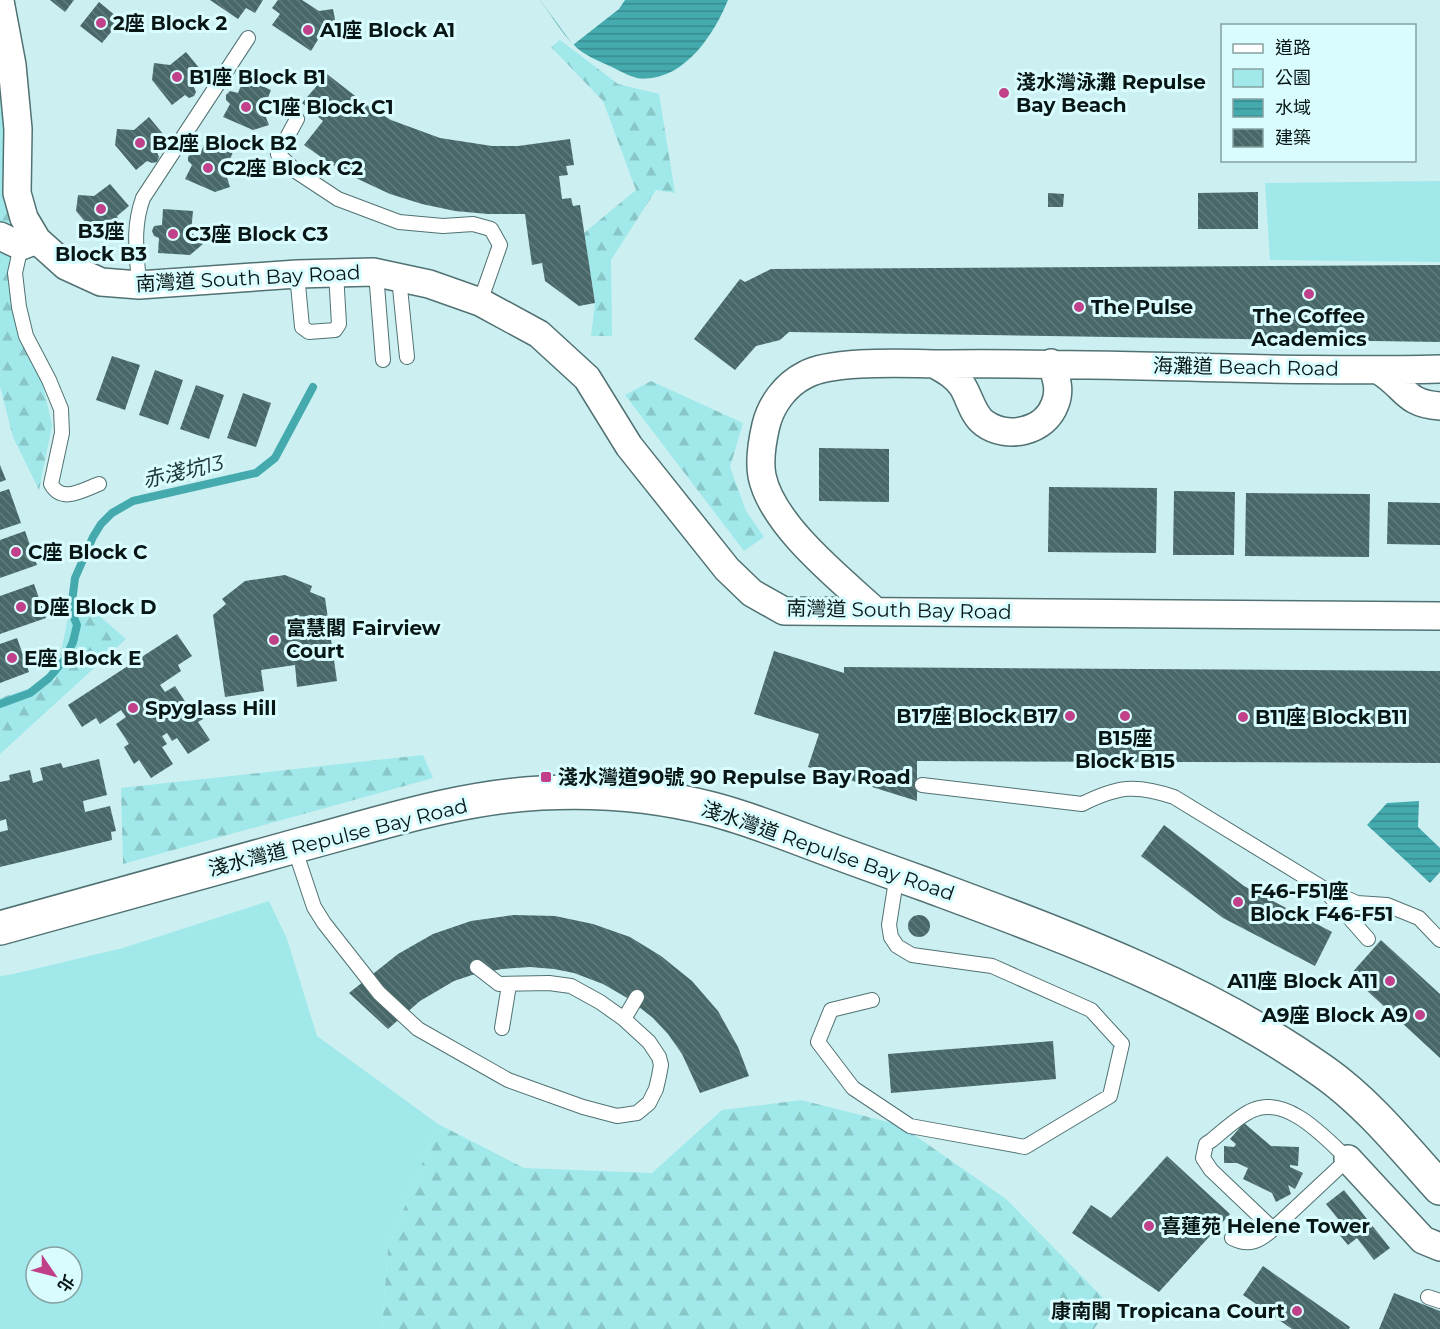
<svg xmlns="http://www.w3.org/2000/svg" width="1440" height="1329" font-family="Montserrat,'Noto Sans TC',sans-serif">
  <defs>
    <pattern id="forest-firs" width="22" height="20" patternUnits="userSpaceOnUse" patternTransform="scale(1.5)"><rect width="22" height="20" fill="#a0e8ea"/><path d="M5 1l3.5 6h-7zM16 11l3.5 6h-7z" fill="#88c6c8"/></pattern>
    <pattern id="water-rules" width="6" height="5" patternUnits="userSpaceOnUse" patternTransform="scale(1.5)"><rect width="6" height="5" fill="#44aaae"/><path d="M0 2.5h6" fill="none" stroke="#37898d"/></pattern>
    <pattern id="building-back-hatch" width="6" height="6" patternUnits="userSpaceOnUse" patternTransform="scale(1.5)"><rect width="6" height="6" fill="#476768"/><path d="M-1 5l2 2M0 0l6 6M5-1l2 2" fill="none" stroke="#627c7c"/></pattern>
  </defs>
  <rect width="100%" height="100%" fill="#ccf0f1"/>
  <path fill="#a0e8ea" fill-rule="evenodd" d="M1440,181V262L1270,260L1265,183Z
    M269,901L287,939L317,1036L438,1124L388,1248L382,1329H0V976L9,975L123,948ZM36,1257H72V1293H36Z"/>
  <path fill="url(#forest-firs)" d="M560,40L618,84L659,94L675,193L656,190L611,260L612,336H591L595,303L584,233L636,190L603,101L551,47Z
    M0,47L9,195L25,306L52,425L39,490L13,437L0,386Z
    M651,381L743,423L730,467L746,511L764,537L744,551L625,395Z
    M88,606L126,639L0,754V698L55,680L68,618Z
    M423,755L433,778L123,864L121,788Z
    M801,1100L900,1125L1006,1199L1110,1305L1094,1329H382L388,1248L438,1124L524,1168L652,1173L722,1110Z"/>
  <path fill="url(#water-rules)" d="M540,0H728C714,35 682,84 637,78C629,76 620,71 612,67C599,61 583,55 573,44C560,31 551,14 540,0Z
    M1419,801L1418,827L1440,848V872L1430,883L1367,825L1387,803Z"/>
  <path fill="#ccf0f1" d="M540,0H625L619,9L573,45Z"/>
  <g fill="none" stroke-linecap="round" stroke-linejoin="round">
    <path stroke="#44aaae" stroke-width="8" d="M0,704L30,693L49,678L65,659L73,642L77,625L71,610L75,578L93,537L101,524L112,513L133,501L256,473L275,458L313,387"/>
  </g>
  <path fill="url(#building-back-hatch)" d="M50,0H74L65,12Z
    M210,0H263L255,13L246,8L238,19Z
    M278,0H302L319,11L333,9L338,35L319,38L311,51L272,25L280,14L272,8Z
    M99,2L121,20L102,43L80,26Z
    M186,52L205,75L193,85L196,92L194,96L189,98L185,95L172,105L152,80L154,63L170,65Z
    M327,74L368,106L391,120L440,138L492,146H518L570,139L574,165L566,166L568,175L559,176L562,199L571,198L573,206L580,205L595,303L579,306L545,281L542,263L532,265L525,214H488L455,211L422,204L390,194L360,180L331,164L304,145L323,121L302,103Z
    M244,78L271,90L263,110L269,125L253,130L223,117L230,104L226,100V95L230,91L238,93Z
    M149,117L168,140L156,150L159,157L157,162L152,163L147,161L136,170L115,145L117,129L134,130Z
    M206,140L233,152L225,171L230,187L215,192L185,179L192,165L188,161V157L192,153L200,154Z
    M110,184L129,206L117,216L120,223L118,228L113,229L109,227L97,236L76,211L78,195L94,196Z
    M1258,192V229H1198V193Z
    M1048,193L1064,194L1063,207H1048Z
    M163,209L193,211L191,232L203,244L190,255L158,253L159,238L154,236L152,231L154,226L162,225Z
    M1440,265V342L789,332L780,340L756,346L735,370L694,339L740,279L745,282L771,269Z
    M112,356L140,365L125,410L96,400Z
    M155,370L183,380L168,425L139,415Z
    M196,385L224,395L209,439L180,429Z
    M243,393L271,403L256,447L227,438Z
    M819,448L889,449V502L819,501Z
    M0,465L6,480L0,482Z
    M1049,487L1157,488L1156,553L1048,552Z
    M9,489L21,523L0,530V492Z
    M1174,491L1235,492L1234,555H1173Z
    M1246,493L1370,494L1369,557L1245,556Z
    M1388,502L1440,503V545L1387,544Z
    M25,531L37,565L0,578V540Z
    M285,575L312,586L310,592L325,598L337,681L297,687L295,665L261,670L264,691L225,697L213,615L226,604L222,599L245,581Z
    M34,584L46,618L0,634V596Z
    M177,634L192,656L178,665L181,671L160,685L165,692L175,686L188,706L193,702L203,719L198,722L210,740L188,754L177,738L172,741L167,733L162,736L167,744L162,747L173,764L151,778L139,760L134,764L124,747L129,744L116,724L126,717L121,710L100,724L96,718L82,727L68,705Z
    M17,638L29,672L0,683V644Z
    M774,651L844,673V667L1440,671V763L917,761V801L808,767L819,734L754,714Z
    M99,759L107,795L83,801L85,812L110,806L116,831L111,832L112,840L0,867V832L8,830L6,819L0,821V782L10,780L9,775L30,770L33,783L43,780L40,768L61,763L63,768Z
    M1164,825L1244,886L1332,932L1315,966L1223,918L1141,856Z
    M514,915L555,916L593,924L630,937L661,956L692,981L718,1011L738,1047L749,1076L700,1093L682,1054L668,1034L653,1018L629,999L603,984L574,973L554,969L530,967L502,969L472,975L454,981L420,1001L388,1029L349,993L398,954L433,934L471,921Z
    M908 926a11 11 0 1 1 22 0a11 11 0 1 1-22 0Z
    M1381,940L1440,994V1058L1350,975Z
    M1053,1041L1056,1079L891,1093L888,1054Z
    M1244,1123L1271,1146L1299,1147L1298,1166L1290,1165V1167L1303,1173L1295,1189L1288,1185L1291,1194L1276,1202L1272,1193L1243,1179L1248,1168L1237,1163H1224V1146L1234,1147L1236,1144L1230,1139Z
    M1167,1156L1230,1214L1159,1292L1072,1233L1091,1205L1111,1218Z
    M1344,1190L1390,1248L1374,1260L1357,1238L1348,1245L1332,1226L1339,1220L1326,1204Z
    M1263,1266L1350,1327L1349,1329H1292L1243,1295Z
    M1394,1293L1440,1311V1329H1379Z"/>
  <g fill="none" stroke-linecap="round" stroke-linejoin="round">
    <g stroke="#517172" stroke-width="16">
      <path id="service" d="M297,119L278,154L297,172L338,199L399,222L443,226L473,224L491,229L500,245L480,302
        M21,246L15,273L19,307L26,336L49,380L61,409L62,433L51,484C62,504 82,490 99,484
        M376,273L383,360
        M297,274L302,327L309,332L335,330L339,324L336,273
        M399,278L407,357
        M139,285C137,253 132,229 143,198L248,38
        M922,785L1082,804C1118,786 1136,784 1174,797L1323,888
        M294,847L314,907L324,923L379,993L418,1029L508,1080L583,1107L617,1116L637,1113L649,1103L656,1089L659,1076L661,1065L659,1057L649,1042L624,1019L600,1002L571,986L549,983L499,984L477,967
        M1368,939L1323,888L1357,903L1387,905L1419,918L1440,940
        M872,1000L831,1010L818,1042L853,1088L910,1126L1025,1147L1110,1096L1122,1044L1091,1010L992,966L912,955L897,946L891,937L889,925L897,874
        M624,1019L637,997
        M502,1028L509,985
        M1232,1238C1249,1247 1260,1241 1273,1229L1348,1159C1326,1139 1288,1095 1253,1110C1240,1115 1223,1131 1212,1140L1206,1144L1203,1158L1211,1170L1273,1229
        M1428,1297L1440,1301"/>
    </g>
    <g stroke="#517172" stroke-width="30">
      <path id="minor" d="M0,1L12,65L18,129L17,193L24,218L37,240L66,266L101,282L139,285L297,274L373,272L429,284L480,302L539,334L587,378L629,446L727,569L752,593L784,611L1440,616
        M0,236L21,246L37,240
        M934,364C945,370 956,376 963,387C970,399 973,415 984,423C1007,440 1045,432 1055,404C1061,390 1056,376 1051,363
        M1378,370C1406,386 1404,404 1440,406
        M875,611C839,578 772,525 762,476C759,460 762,442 766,425C771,405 785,385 805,375C834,359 913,364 948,364C1112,362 1276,373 1440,369
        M1348,1159L1423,1240L1440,1247"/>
    </g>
    <g stroke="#517172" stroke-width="36">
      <path id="secondary" d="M0,928C101,900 202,872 303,844C381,823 460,797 541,793C598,790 657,795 712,809C743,817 772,828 801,839C843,855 885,870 927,885C1064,936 1203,986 1324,1072C1369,1104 1403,1147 1440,1188"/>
    </g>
    <use href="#service" stroke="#fff" stroke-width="14"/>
    <use href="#minor" stroke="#fff" stroke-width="27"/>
    <use href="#secondary" stroke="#fff" stroke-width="33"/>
  </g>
  <g fill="#c1408a" stroke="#d9fdfe" stroke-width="2">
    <circle cx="101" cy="23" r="6"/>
    <circle cx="308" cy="30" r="6"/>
    <circle cx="177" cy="77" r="6"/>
    <circle cx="1004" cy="93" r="6"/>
    <circle cx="246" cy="107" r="6"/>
    <circle cx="140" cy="143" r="6"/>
    <circle cx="208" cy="168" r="6"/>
    <circle cx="101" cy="209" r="6"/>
    <circle cx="173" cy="234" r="6"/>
    <circle cx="1309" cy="294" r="6"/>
    <circle cx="1079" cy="307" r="6"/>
    <circle cx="16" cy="552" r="6"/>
    <circle cx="21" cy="607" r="6"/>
    <circle cx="274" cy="640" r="6"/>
    <circle cx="12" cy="658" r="6"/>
    <circle cx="133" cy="708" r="6"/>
    <circle cx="1070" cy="716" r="6"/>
    <circle cx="1125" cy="716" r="6"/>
    <circle cx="1243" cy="717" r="6"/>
    <rect x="540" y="771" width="12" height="12" rx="3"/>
    <circle cx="1238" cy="902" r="6"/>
    <circle cx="1390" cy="981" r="6"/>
    <circle cx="1420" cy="1015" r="6"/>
    <circle cx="1149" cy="1226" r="6"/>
    <circle cx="1297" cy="1311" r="6"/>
  </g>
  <g text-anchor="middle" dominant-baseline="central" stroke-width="6" stroke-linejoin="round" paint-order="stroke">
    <g font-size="20" font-weight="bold" fill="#091616" stroke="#d9fdfe" text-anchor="start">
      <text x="113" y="23">2座 Block 2</text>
      <text x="320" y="30">A1座 Block A1</text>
      <text x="189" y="77">B1座 Block B1</text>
      <text x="1016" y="82">淺水灣泳灘 Repulse<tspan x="1016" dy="23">Bay Beach</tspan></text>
      <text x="258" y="107">C1座 Block C1</text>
      <text x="152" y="143">B2座 Block B2</text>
      <text x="220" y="168">C2座 Block C2</text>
      <text x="101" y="231" text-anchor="middle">B3座<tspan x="101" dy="23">Block B3</tspan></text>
      <text x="185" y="234">C3座 Block C3</text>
      <text x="1091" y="307">The Pulse</text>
      <text x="1309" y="316" text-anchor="middle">The Coffee<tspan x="1309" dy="23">Academics</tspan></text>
      <text x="28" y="552">C座 Block C</text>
      <text x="33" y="607">D座 Block D</text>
      <text x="286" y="628">富慧閣 Fairview<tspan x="286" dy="23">Court</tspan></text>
      <text x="24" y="658">E座 Block E</text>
      <text x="145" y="708">Spyglass Hill</text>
      <text x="1058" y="716" text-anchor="end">B17座 Block B17</text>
      <text x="1255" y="717">B11座 Block B11</text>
      <text x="1125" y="738" text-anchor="middle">B15座<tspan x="1125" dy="23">Block B15</tspan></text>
      <text x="558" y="777">淺水灣道90號 90 Repulse Bay Road</text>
      <text x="1250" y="891">F46-F51座<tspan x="1250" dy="23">Block F46-F51</tspan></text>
      <text x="1378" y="981" text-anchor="end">A11座 Block A11</text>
      <text x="1408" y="1015" text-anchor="end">A9座 Block A9</text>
      <text x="1161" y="1226">喜蓮苑 Helene Tower</text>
      <text x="1285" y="1311" text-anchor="end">康南閣 Tropicana Court</text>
    </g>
    <g font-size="20" fill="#091616" stroke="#d9fdfe">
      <text transform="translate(248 278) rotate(-3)">南灣道 South Bay Road</text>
      <text transform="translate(1246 367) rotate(1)">海灘道 Beach Road</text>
      <text transform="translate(899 610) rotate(1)">南灣道 South Bay Road</text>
      <text transform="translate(338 837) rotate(-14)">淺水灣道 Repulse Bay Road</text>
      <text transform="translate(828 851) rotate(19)">淺水灣道 Repulse Bay Road</text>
    </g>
    <g font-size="21" font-style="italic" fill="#203738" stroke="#d9fdfe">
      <text transform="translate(183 471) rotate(-13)">赤淺坑13</text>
    </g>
  </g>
  <rect x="1221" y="24" width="195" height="138" fill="#d9fdfe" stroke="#86a1a1" stroke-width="1.5"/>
  <rect x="1233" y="44" width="30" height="9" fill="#ffffff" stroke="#86a1a1" stroke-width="1.5"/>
  <text x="1275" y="54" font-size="18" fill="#091616">道路</text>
  <rect x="1233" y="69" width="30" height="18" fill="#a0e8ea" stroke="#86a1a1" stroke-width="1.5"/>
  <text x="1275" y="84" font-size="18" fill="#091616">公園</text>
  <rect x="1233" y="99" width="30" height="18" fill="url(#water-rules)" stroke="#86a1a1" stroke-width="1.5"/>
  <text x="1275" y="114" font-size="18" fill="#091616">水域</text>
  <rect x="1233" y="129" width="30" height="18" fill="url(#building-back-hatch)" stroke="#86a1a1" stroke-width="1.5"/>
  <text x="1275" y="144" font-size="18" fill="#091616">建築</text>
  <g transform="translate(54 1275) rotate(125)"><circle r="28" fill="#d9fdfe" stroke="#86a1a1" stroke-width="1.5"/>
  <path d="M0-4.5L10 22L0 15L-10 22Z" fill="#c1408a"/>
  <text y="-9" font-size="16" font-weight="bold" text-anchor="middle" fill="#091616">北</text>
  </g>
</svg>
